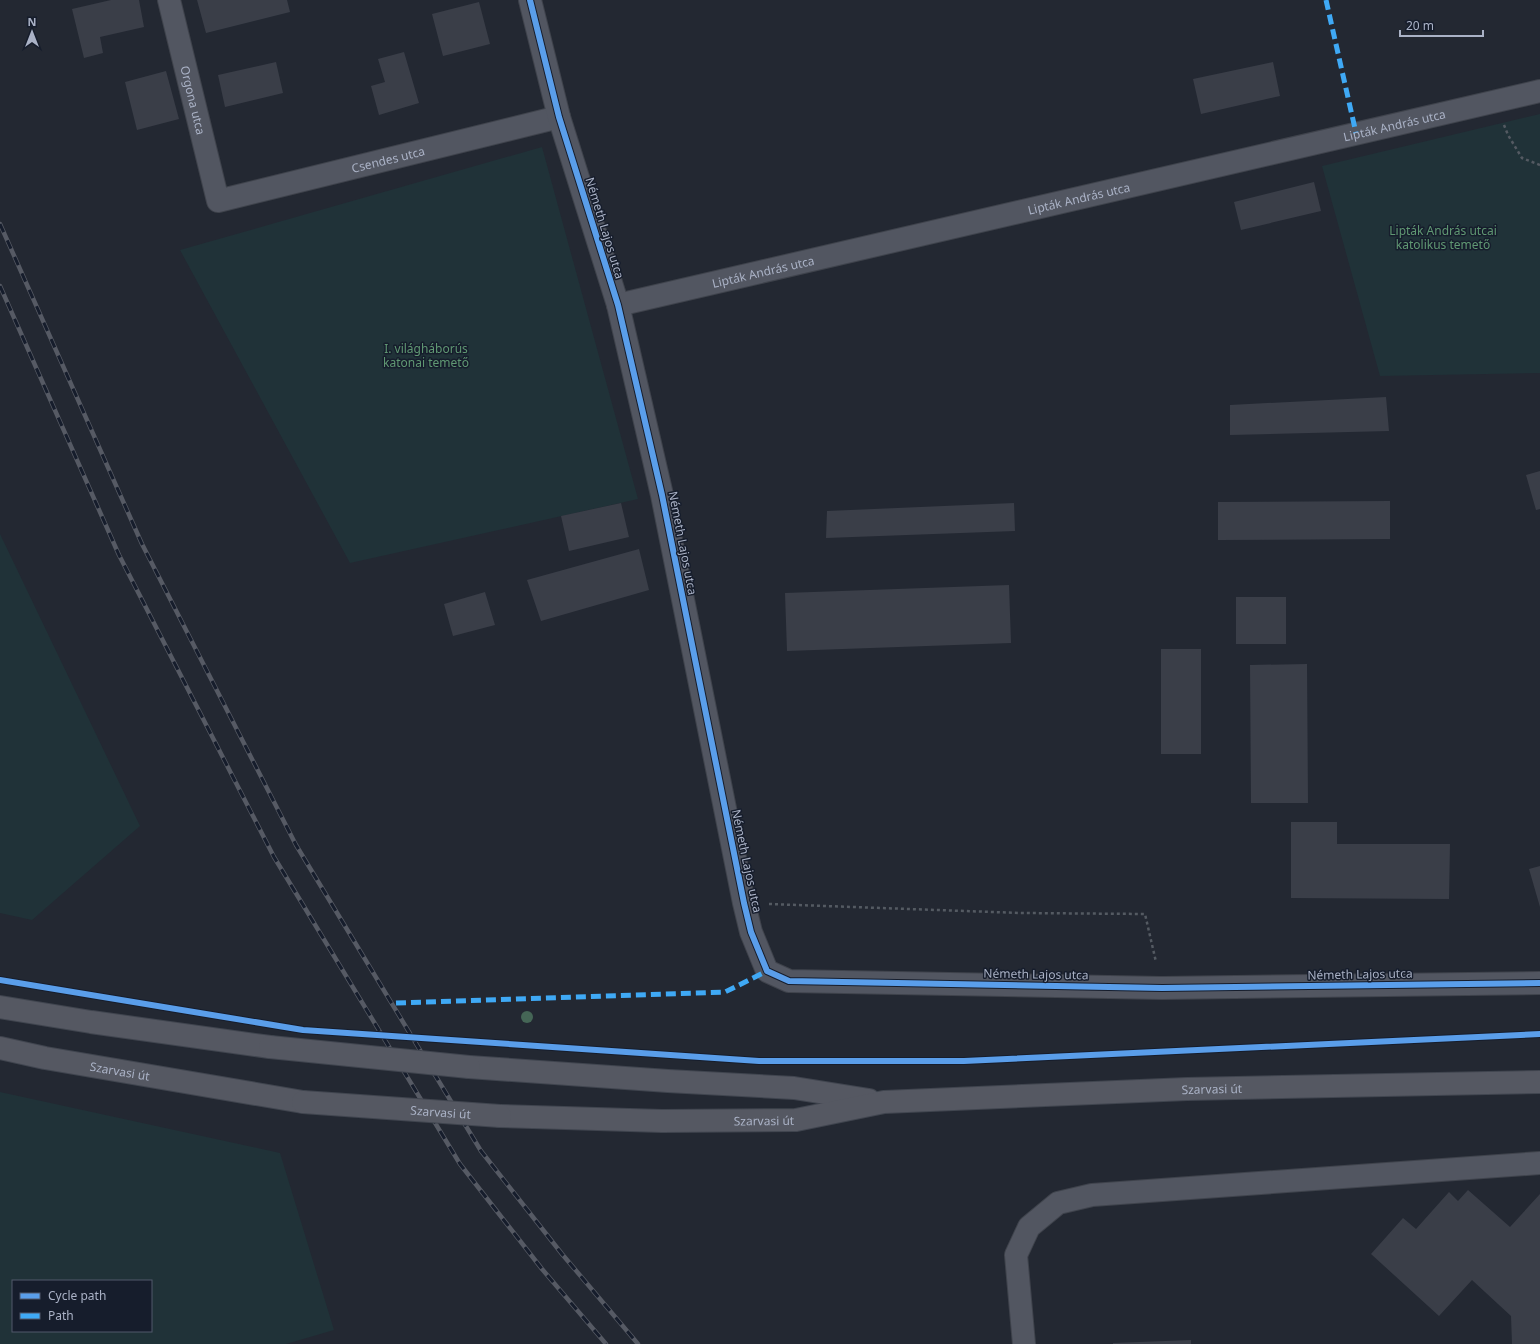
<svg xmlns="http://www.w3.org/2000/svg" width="1540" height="1344" font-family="'Noto Sans',sans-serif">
  <rect width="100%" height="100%" fill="#232832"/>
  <path fill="#203238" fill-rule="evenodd" d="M1540,114V373L1380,376L1322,166Z
    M542,147L638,499L350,563L180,250Z
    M0,534L140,826L32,920L0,913Z
    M0,1092L280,1153L334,1330L286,1344H0ZM13,1281H151V1331H13Z"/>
  <path fill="#3a3e48" d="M111,0H139L144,27L100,37L103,53L84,58L72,9Z
    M197,0H287L290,12L206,33Z
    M479,2L490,44L443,56L432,14Z
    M404,52L419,103L379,115L371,86L385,82L378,59Z
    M276,62L283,93L225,107L218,75Z
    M1273,62L1280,96L1201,114L1193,79Z
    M166,71L179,119L137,130L125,82Z
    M1314,182L1321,211L1241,230L1234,202Z
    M1386,397L1389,431L1230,435V405Z
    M1540,471V509L1536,510L1526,475Z
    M1390,501V539L1218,540V502Z
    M621,503L629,537L569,551L561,516Z
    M1014,503L1015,531L826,538L827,511Z
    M639,549L649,590L541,621L527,580Z
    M1009,585L1011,643L787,651L785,593Z
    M485,592L495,625L453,636L444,604Z
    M1236,597H1286V644H1236Z
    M1161,649H1201V754H1161Z
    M1307,664L1308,803H1251L1250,665Z
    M1291,822H1337V844H1450L1449,899L1291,898Z
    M1540,866V907L1529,869Z
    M1468,1190L1510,1227L1540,1194V1344H1512L1511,1316L1472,1280L1439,1316L1371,1254L1403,1218L1416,1229L1449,1192L1458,1201Z
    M1191,1340V1344H1113V1343Z"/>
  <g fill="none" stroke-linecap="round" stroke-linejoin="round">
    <g stroke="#3f434c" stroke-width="24">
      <g id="minor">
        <path id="s1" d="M169,0L218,201L559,117"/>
        <path d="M530,0L559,117L618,305L662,495L744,903L751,932L767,971L789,981L1162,988L1540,983"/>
        <path id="s2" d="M618,305L1540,91"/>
        <path d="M1024,1344L1016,1255L1029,1227L1058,1203L1092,1195L1540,1163"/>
      </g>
    </g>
    <g stroke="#40454f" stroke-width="24">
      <g id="major">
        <path d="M0,1007L91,1022L270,1047"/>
        <path id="s3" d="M0,1048L45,1058L303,1102"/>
        <path d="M469,1067L668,1081L794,1088L869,1100"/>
        <path id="s4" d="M500,1116L662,1121L796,1120L884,1102L1187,1089L1540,1082"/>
      </g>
    </g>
    <path stroke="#545a62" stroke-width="2.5" stroke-dasharray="3 3" stroke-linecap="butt" d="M1504,125L1508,135L1522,158L1540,165
      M769,904L1021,913L1145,914L1156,962"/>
    <use href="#minor" stroke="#525661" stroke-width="22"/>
    <use href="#major" stroke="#555862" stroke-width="22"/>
    <g stroke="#565a64" stroke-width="4.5">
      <path id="rail" d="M0,224L142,544L296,845L481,1151L562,1254L638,1344
        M0,286L119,555L274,857L460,1164L542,1269L606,1344"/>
    </g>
    <use href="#rail" stroke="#161d2c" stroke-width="3" stroke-dasharray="9" stroke-linecap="butt"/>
    <g stroke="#40454f" stroke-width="24" stroke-linecap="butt">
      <g id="major-bridge">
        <path d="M270,1047L469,1067"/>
        <path id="s5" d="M303,1102L500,1116"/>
      </g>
    </g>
    <use href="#major-bridge" stroke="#555862" stroke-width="22"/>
    <path stroke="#3fa9f5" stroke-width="5" stroke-dasharray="10 5" stroke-linecap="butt" d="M1326,0L1356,133
      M396,1003L725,992L767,971"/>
    <g stroke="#161d2c" stroke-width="8">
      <path id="cycleway" d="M530,0L559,117L618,305L662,495L744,903L751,932L767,971L789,981L1162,988L1540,983
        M0,980L303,1030L759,1061H964L1540,1034"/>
    </g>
    <use href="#cycleway" stroke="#5a9eea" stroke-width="6"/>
  </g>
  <circle fill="#456656" cx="527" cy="1017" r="6"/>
  <g text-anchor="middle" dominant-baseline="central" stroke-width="3" stroke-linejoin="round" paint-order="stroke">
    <g font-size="12" fill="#aab2c6" stroke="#161d2c">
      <text stroke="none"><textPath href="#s1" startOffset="103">Orgona utca</textPath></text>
      <text stroke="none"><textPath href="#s2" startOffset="797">Lipták András utca</textPath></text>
      <text stroke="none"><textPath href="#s1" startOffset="382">Csendes utca</textPath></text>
      <text stroke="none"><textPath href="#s2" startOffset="473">Lipták András utca</textPath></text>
      <text transform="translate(605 228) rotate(73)">Németh Lajos utca</text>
      <text stroke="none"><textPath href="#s2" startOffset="149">Lipták András utca</textPath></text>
      <text transform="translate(683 543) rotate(79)">Németh Lajos utca</text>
      <text transform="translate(747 861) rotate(78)">Németh Lajos utca</text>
      <text transform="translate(1036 974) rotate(1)">Németh Lajos utca</text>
      <text transform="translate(1360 974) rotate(-1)">Németh Lajos utca</text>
      <text stroke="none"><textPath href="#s3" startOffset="122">Szarvasi út</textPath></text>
      <text stroke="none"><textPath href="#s4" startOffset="714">Szarvasi út</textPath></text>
      <text stroke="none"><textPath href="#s5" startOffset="138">Szarvasi út</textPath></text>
      <text stroke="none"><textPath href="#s4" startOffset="264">Szarvasi út</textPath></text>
    </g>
    <g font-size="12" fill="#609873" stroke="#161d2c">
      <text x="1443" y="230">Lipták András utcai<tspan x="1443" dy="14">katolikus temető</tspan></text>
      <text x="426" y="348">I. világháborús<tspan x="426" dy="14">katonai temető</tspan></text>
    </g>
  </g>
  <rect x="12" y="1280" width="140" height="52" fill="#161d2c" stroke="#51596a"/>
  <rect x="20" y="1293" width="20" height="6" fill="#5a9eea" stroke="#51596a"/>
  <text x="48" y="1300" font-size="12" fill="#aab2c6">Cycle path</text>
  <rect x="20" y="1313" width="20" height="6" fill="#3fa9f5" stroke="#51596a"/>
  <text x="48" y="1320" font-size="12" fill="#aab2c6">Path</text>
  <g transform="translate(32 32)" stroke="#161d2c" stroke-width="3" paint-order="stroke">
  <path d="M0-3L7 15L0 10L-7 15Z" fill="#aab2c6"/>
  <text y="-6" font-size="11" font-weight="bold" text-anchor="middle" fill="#aab2c6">N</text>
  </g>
  <path d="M1400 30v6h83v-6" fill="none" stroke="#aab2c6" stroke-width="2"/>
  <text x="1406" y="30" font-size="12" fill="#aab2c6" stroke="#161d2c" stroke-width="3" paint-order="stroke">20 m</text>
</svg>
